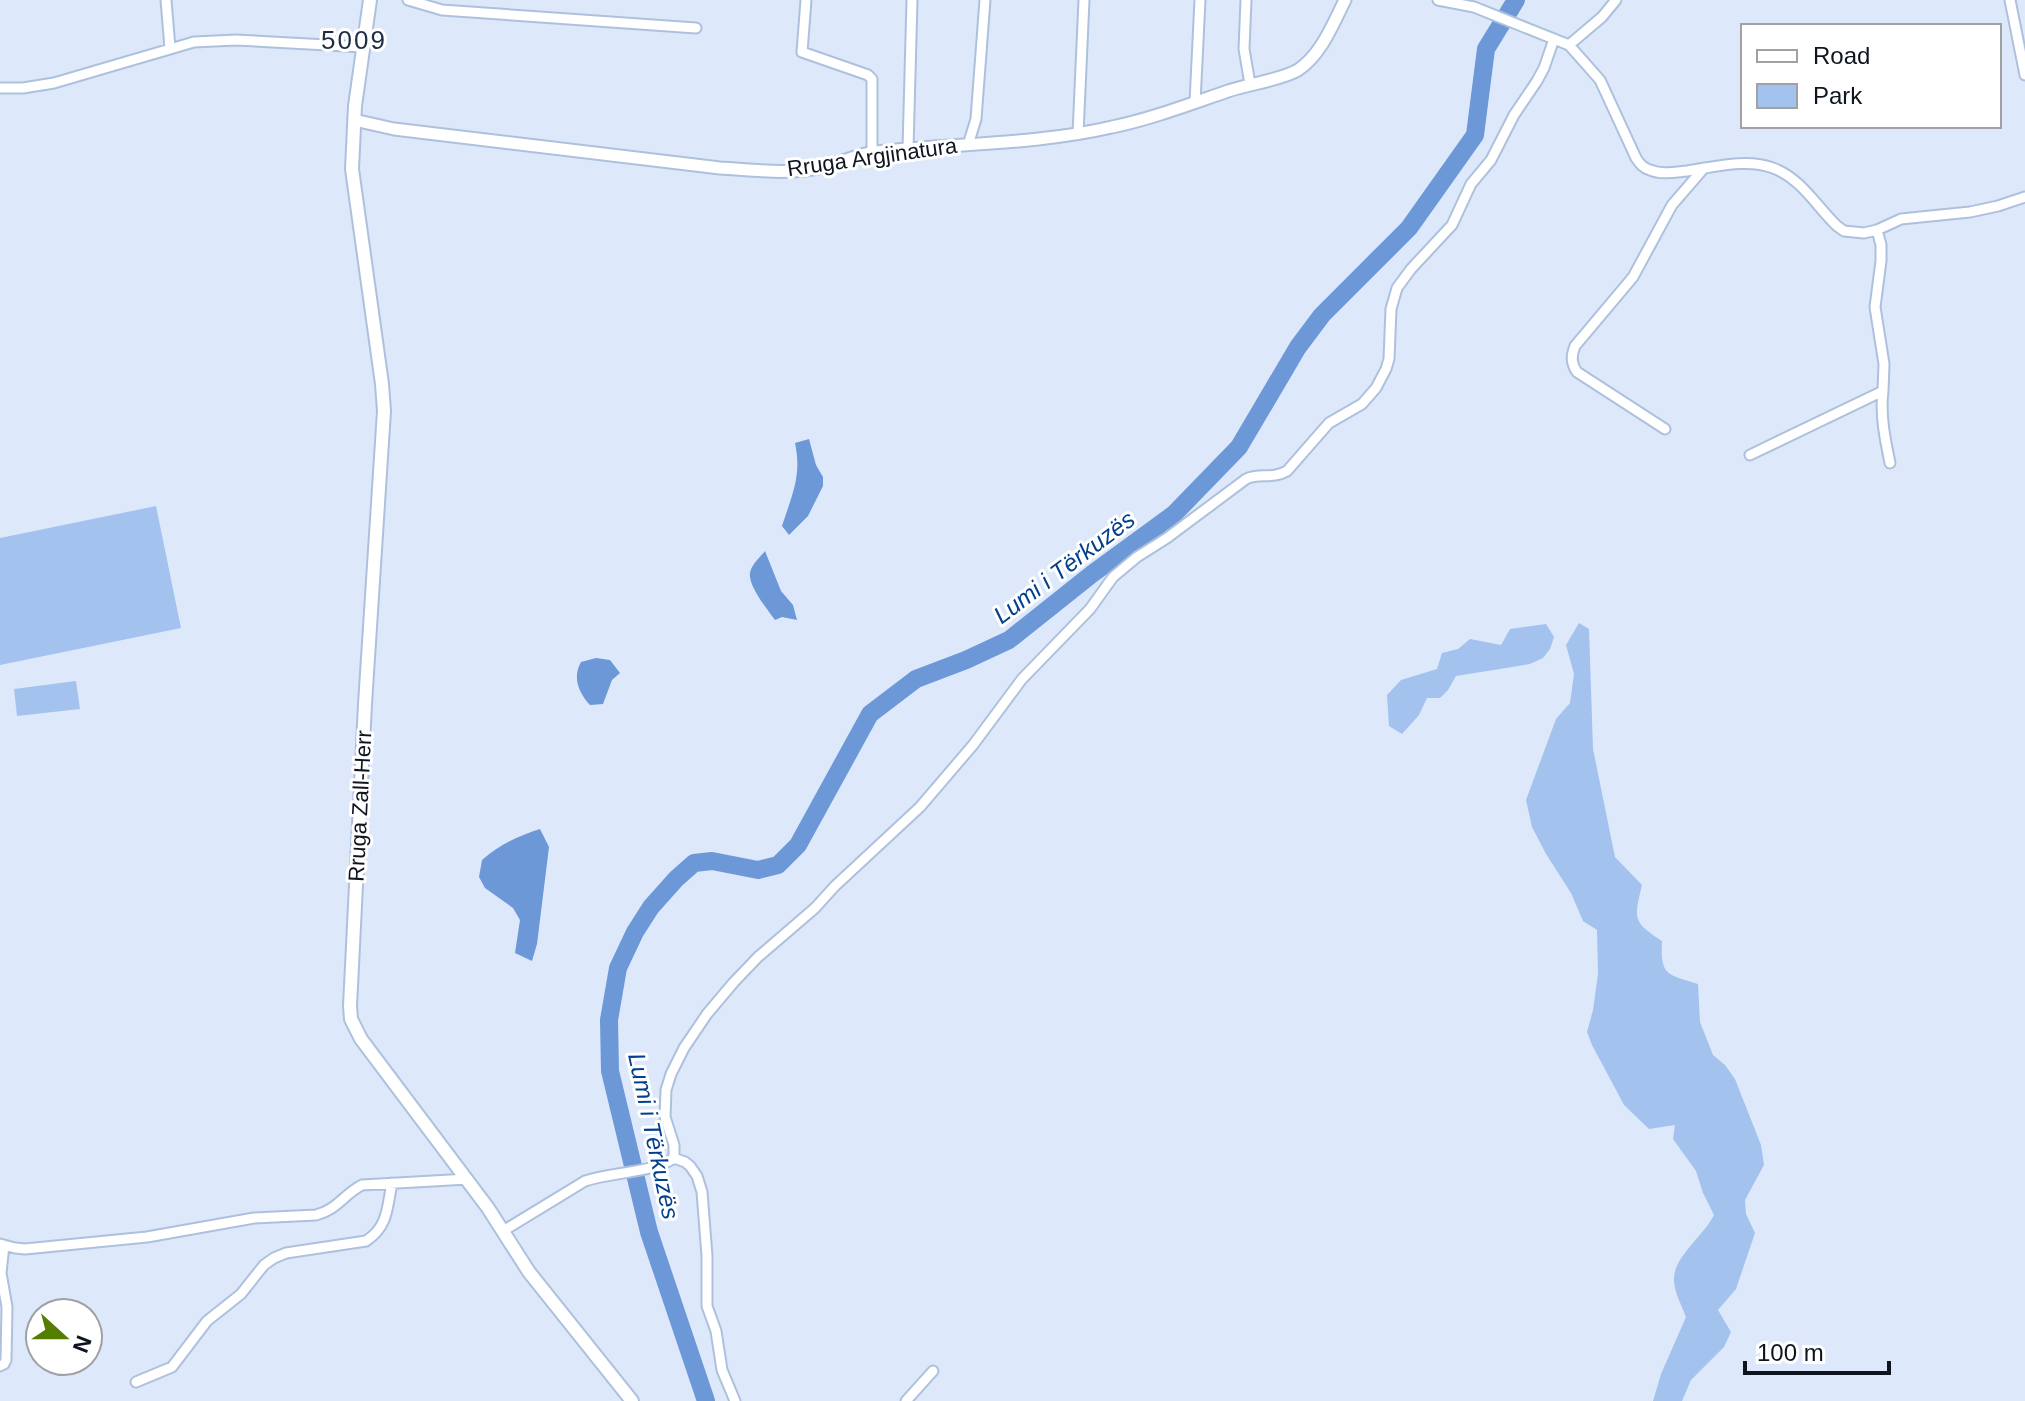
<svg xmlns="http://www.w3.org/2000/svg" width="2025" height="1401" font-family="Arial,sans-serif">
  <rect width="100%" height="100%" fill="#dde9fb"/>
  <path fill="#a3c2ee" d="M156,506L181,628L0,665V538Z
    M1579,623L1589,629L1593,749L1615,857L1642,885C1634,919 1632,921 1662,941C1660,977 1668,974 1698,984L1700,1022L1713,1055L1725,1065L1735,1079L1761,1145L1764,1165L1745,1200L1746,1214L1755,1233L1736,1289L1718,1310L1731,1332L1724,1347L1691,1380L1682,1401H1653L1661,1374L1686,1317C1682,1306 1674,1292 1674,1280C1673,1257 1703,1237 1714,1215L1703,1193L1696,1171L1673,1139L1675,1125L1649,1129L1624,1105L1592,1045L1587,1032L1593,1010L1598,974L1597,930L1583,921L1571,893L1546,854L1532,827L1526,800L1556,719L1570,703L1574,674L1566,645Z
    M1546,624L1554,637L1550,649L1543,658L1530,664L1456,676L1448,690L1440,698H1427L1419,715L1402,734L1389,726L1387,695L1401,680L1437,669L1442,653L1458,649L1470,639L1501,645L1510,629Z
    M76,681L80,709L17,716L14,689Z"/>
  <path fill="#6c98d8" d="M809,439L816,465L823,477V486L808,516L789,535L782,526C792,495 802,476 795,443Z
    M765,551L781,591L793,605L797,620L782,617L775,620C768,610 748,586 750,573C751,565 760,557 765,551Z
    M596,658L610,660L620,673L612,680L603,704L590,705C579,693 572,678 581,662Z
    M540,829L549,847L537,944L532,961L515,953L520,920L513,908L485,888L479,877L482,860C499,845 518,836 540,829Z"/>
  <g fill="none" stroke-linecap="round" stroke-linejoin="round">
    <path stroke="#6c98d8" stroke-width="18" d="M706,1401L649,1232L610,1071L609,1020L618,968L635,932L651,907L676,879L694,863L712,861L758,870L778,865L798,845L870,714L916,679L966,660L1009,640L1092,574L1174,514L1239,447L1298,347L1322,315L1409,228L1475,135L1486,49L1516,0"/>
    <g stroke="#adc1dd" stroke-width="13">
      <path id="minor" d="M166,0L170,48
        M408,0L442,10L696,28
        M806,0L802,52L868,75L872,79V153
        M1246,0L1244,49L1250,84
        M1438,0L1474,7L1569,45L1600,80L1636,158C1640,164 1643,168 1650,170C1662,175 1675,172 1687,171C1714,167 1747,158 1773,168C1801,178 1817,207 1837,226L1844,231L1864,233L1877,230L1901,219L1970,212L1998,206L2025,197
        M2010,0L2025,75
        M1569,45L1602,17L1616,0
        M0,88H23L54,83L194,42L236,40L363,47
        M1195,102L1200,0
        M1078,134L1084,0
        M968,145L976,119L985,0
        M908,149L912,0
        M1883,391C1880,415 1885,439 1890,463
        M1665,429L1577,372C1571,363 1571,356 1575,346L1633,277L1672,205L1704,168
        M1750,455L1883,391L1884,364L1875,307L1881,261V245L1877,230
        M674,1158V1145L665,1117L666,1090L671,1074L684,1048L707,1014L734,982L758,957L815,908L835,886L920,807L973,745L1022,679L1090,609L1113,577L1137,557L1167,538L1246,479C1260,472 1271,480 1287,471L1329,423L1362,404L1376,388L1386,369L1389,359L1391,309L1397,288L1411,269L1452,225L1471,184L1491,160L1514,115L1537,81L1544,68L1554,39
        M674,1158L685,1162L690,1166L697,1176L702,1192L707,1256V1306L716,1331L722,1370L735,1401
        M503,1231L585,1181C611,1172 653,1173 674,1158
        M0,1244L15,1248L25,1249L147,1237L254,1218L316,1215C337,1210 344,1194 362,1185L468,1179
        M0,1366L4,1364L6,1360L7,1307L1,1273L4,1245
        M136,1382L172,1367L207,1321L241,1294L264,1265L274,1258L286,1253L366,1241C389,1226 387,1206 392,1183
        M906,1401L933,1371"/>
    </g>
    <g stroke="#adc1dd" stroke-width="15">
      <path id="tertiary" d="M354,120L394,129L720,168C754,170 790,175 823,167C841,163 858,154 876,152C955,143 1034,145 1112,127C1151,119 1190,104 1228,91C1248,84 1281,80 1298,70C1321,55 1333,24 1345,0"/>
    </g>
    <g stroke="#adc1dd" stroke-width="16">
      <path id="secondary" d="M370,0L355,106L352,169L382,384L384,411L365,704L350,1006L351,1019L361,1039L488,1208L529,1272L632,1401"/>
    </g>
    <use href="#minor" stroke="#fff" stroke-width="9"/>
    <use href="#tertiary" stroke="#fff" stroke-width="11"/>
    <use href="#secondary" stroke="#fff" stroke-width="12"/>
  </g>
  <g text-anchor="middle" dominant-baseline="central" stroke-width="6" stroke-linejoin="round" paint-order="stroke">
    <g font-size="22" fill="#0e151f" stroke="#fff">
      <text transform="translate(872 157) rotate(-8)">Rruga Argjinatura</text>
      <text transform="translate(360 806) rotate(-87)">Rruga Zall-Herr</text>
    </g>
    <g font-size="24" font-style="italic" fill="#03408b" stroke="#fff">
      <text transform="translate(1064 567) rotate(-37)">Lumi i Tërkuzës</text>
      <text transform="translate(654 1136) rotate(78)">Lumi i Tërkuzës</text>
    </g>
    <g font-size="26" letter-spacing="2" fill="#1e2d44" stroke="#fff">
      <text x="354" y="40">5009</text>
    </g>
  </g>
  <rect x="1741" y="24" width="260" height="104" fill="#ffffff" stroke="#9fa1a5" stroke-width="2"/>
  <rect x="1757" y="50" width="40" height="12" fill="#ffffff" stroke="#9fa1a5" stroke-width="2"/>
  <text x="1813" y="64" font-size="24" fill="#0e151f">Road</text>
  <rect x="1757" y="84" width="40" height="24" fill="#a3c2ee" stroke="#9fa1a5" stroke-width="2"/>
  <text x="1813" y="104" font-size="24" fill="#0e151f">Park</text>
  <g transform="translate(64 1337) rotate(111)"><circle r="38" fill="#ffffff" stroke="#9fa1a5" stroke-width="2"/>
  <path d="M0-6L14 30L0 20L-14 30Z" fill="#547e00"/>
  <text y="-12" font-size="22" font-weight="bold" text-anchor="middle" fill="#0e151f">N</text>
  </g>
  <path d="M1745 1361v12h144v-12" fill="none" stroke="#0e151f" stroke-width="4"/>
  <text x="1757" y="1361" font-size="24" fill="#0e151f" stroke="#ffffff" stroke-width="6" paint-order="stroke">100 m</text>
</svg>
